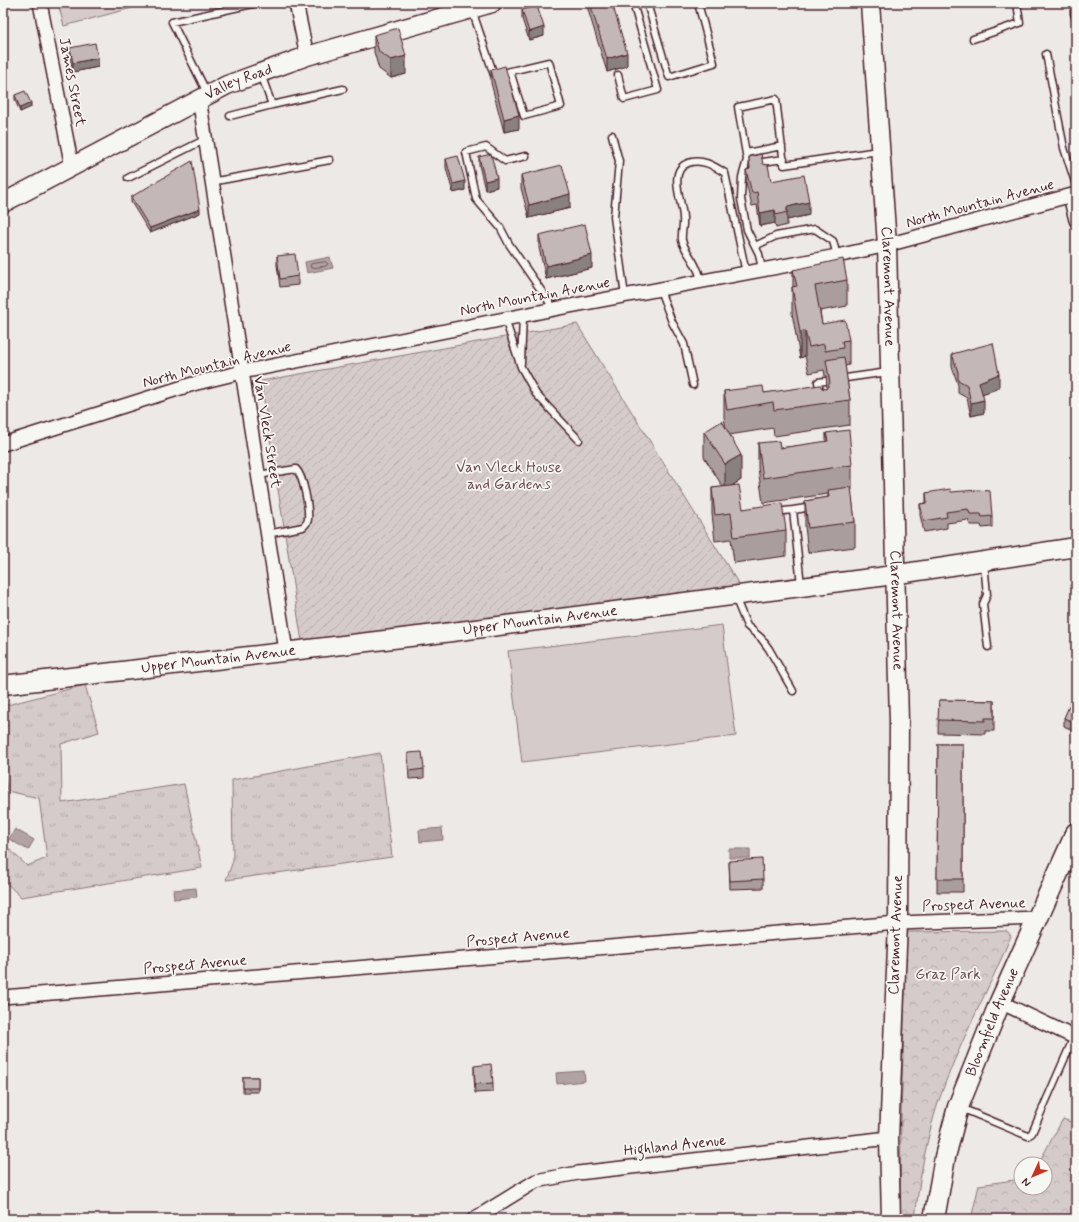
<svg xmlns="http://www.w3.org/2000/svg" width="1079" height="1222" font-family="Mynerve,sans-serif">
  <defs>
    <pattern id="grass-tufts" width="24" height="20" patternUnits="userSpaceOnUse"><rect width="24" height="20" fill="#d4cbca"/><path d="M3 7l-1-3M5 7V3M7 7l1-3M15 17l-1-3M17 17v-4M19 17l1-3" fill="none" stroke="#b8aeae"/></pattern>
    <pattern id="forest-crowns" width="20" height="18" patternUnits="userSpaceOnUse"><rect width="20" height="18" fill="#d4cbca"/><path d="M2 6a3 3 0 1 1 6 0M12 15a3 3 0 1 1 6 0" fill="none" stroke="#b8aeae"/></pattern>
    <pattern id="garden-furrows" width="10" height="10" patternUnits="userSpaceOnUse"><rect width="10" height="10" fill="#d4cbca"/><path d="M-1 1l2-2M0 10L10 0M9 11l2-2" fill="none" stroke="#b8aeae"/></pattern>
  </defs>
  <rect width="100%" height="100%" fill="#ece9e6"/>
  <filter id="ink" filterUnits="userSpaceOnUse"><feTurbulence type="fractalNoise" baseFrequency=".025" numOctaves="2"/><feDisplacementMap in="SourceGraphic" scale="8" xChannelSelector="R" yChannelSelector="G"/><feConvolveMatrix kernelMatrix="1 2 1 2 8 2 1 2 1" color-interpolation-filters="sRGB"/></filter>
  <g filter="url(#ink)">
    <path fill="url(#grass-tufts)" stroke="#8f757a" d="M85,685L99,732L61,744L62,803L184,784L202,868L21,897L3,880V843L27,866L47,858L39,798L7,791L3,770V706Z
      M380,753L392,857L226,880L233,861L232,780Z"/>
    <path fill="url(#forest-crowns)" stroke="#8f757a" d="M1007,931L1011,936C988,992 957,1046 938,1103C926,1140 919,1180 915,1219H900L901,1115L907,932Z
      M1063,1119L1076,1124V1219H971L979,1185L1021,1179V1188H1045V1164H1038Z"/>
    <path fill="url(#garden-furrows)" stroke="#8f757a" d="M577,324L740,586L302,642L261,381Z"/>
    <path fill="#d4cbca" stroke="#8f757a" d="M58,3H147V4L64,26Z
      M722,625L736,736L522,762L508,651Z"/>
    <path fill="#b1a2a3" stroke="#886e73" d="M330,257L333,268L307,273L305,262Z
      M442,828L443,840L420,842L419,830Z
      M15,829L34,840L28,850L9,839Z
      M729,849H750V858H729Z
      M196,888L197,897L174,899L173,890Z
      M584,1071L585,1081L557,1084L556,1073Z"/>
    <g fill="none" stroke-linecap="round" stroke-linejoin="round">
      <path stroke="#73535b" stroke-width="1" d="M326,262L328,264L326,266L312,268L310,267L311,264Z"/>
      <g stroke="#4a1f2b" stroke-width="9">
        <path id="lane" d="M647,3L669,77L714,63L698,3
          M472,10L494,75L549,62L561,106L524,116L510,71
          M973,39L1020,23L1017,3
          M1046,54L1064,148L1076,185
          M261,74L272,105L343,89
          M618,75L624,99L658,90L633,3
          M207,93L172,22L257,3
          M230,116L272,105
          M612,135L619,161L614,217L625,296
          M746,153L782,146
          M526,156L505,161L486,147L466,152L476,199L500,227L509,244L554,309
          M755,163L784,159
          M128,178L204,140
          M211,182L330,160
          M755,246L776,236L815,229L833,241L837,256
          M762,270L759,254L747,230L741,199L742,177L747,160L738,107L776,99L784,165L878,151
          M701,281C700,276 699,271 696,267C692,257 684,250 682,240C681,233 684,225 683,218C683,203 667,171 688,163C702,158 714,166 725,173L746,273
          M660,290L672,322L684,344L693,385
          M505,319L521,367L536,394L579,440
          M521,363L523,316
          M820,392L818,382L888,372
          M258,475L296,469C304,477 309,508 308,519C308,523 305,525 303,527L267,534
          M793,510L813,507
          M775,512L793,510L801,585
          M984,562L987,595L983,604L988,647
          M735,597L747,626L761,638L769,649L793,691
          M961,1108L1028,1136L1032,1133L1074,1037"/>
      </g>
      <g stroke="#4a1f2b" stroke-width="16">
        <path id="street" d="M40,3L72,167
          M296,3L307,56
          M199,98L286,651
          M1070,196L1076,220
          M3,444L193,384L242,372L554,309L837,256L887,245L1076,194
          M3,997L898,923L1037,918
          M1000,1002L1076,1038
          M474,1219L536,1181L578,1173L889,1138"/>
      </g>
      <g stroke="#4a1f2b" stroke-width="21">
        <g id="secondary">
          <path id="s1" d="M870,3L887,245L899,722L898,923L889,1138L891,1219"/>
          <path id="s2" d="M3,203L227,85L307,56L492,3"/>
          <path id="s3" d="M3,685L444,633L879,577L1076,547"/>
        </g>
      </g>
      <g stroke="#4a1f2b" stroke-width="23">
        <g id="primary">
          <path id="s4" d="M934,1219L945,1157L958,1107L1000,1002L1076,833"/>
        </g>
      </g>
      <use href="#lane" stroke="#f6f6f2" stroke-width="6"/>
      <use href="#street" stroke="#f6f6f2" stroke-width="13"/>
      <use href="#secondary" stroke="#f6f6f2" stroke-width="18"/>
      <use href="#primary" stroke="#f6f6f2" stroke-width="20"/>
    </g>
    <path fill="#a99d9d" stroke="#4a1f2b" d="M586,3H612L627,66L607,72Z
      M1076,8L1073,24L1070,14V10Z
      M522,10L544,36L529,40L522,19Z
      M374,35L406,74L391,78L379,69L374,52Z
      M70,48L98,67L73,72L70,57Z
      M491,70L519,129L504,132L491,83Z
      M15,95L31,107L20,112L15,100Z
      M479,157L497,187L485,190L479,165Z
      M749,157L771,181L809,215L787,220V225L776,228L775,223L760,226L757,205L752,206L746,183V170L749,169Z
      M446,159L465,190L453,193L446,168Z
      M521,175L570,208L529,218L521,188Z
      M131,197L200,213L150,233L131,202Z
      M539,235L592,268L546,279L539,248Z
      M277,256L298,276V285L280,287L277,265Z
      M793,270L847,280V306L820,311L822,324L849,340V365L845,366L850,400V425L774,436L773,428L729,435L741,480L731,486L743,509L786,530V556L734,563L731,539L715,541L712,514V488L723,487L704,457V432L726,429L724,417V391L764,393L822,388L826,389L827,388L826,376H825L824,370L809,373L805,356L800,358L792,313V287H793Z
      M952,354L999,388L982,394L984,413L971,416L967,398L958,393V385L952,367Z
      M826,433L852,465V490L851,491L855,522V547L808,553L805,526V501L828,497V494L763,503L758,468V443L780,448L826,442Z
      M951,492L992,516V527L982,528L981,525H970L968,520L947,523V528L924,532L920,515V504L926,503V493Z
      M1076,693V732L1064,726V718Z
      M939,700L994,701V731H985V734L938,733Z
      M938,744H963V892H937Z
      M408,753L424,769V778L409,779L408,762Z
      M729,861L763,879V888L730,889Z
      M474,1066L493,1083V1092L475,1093L474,1075Z
      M243,1077H258V1092H243Z"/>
    <path fill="#898080" stroke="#4a1f2b" d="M1076,19V23L1073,24V20Z
      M544,27V36L529,40V32Z
      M627,53V66L607,72V59Z
      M406,56V74L391,78V60Z
      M98,58V67L73,72V63Z
      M31,103V107L20,112V108Z
      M519,115V129L504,132V119Z
      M497,178V187L485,190V181Z
      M465,181V190L453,193V184Z
      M570,194V208L529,218V205Z
      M809,202V215L787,220V207Z
      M200,209V213L150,233V228Z
      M775,210V223L760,226V213Z
      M592,255V268L546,279V266Z
      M805,331V356L800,358V332Z
      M999,374V388L979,395V382Z
      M984,400V413L971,416V403Z
      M741,455V480L725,490V464Z"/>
    <path fill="#c4b7b7" stroke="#4a1f2b" d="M590,3H612L627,53L607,59Z
      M537,6L544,27L529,32L522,10Z
      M1076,8V19L1073,20L1070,10Z
      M398,28L406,56L391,60L379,52L374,35Z
      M95,43L98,58L73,63L70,48Z
      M505,66L519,115L504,119L491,70Z
      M25,91L31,103L20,108L15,95Z
      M491,154L497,178L485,181L479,157Z
      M761,154L763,164L768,165L771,181L804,175L809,202L787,207V212L776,215L775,210L760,213L757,192L752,193L746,170L750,169L749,157Z
      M458,156L465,181L453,184L446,159Z
      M192,161L200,209L150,228L131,197Z
      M562,165L570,194L529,205L521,175Z
      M585,224L592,255L546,266L539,235Z
      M295,254L298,276L280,279L277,256Z
      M843,259L847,280L815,286L822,324L845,320L849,340L842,341L843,348L825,351L824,344L809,347L805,331L800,332L792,287L797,286L793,270Z
      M993,343L999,374L979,382L984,400L971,403L967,385L958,380V372L952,354Z
      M844,357L850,400L774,410L773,402L727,410L724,391L763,386L764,393L820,385L822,388L826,389L830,383L826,360Z
      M722,421L741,455L725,464L704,432Z
      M849,430L852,465L763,478L758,443L779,441L780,448L828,441L826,433Z
      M739,485L743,509L782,503L786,530L734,537L731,513L715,515L712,488Z
      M851,487L855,522L808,528L805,501L829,497L828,490Z
      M950,489L951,492L978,490L990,491L992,516L982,517L981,514H970L968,509L946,512L947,517L924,521L920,504L927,503L926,493Z
      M1075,692L1076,693V723L1064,718Z
      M939,700L994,701V718H985V721L938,720Z
      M938,744H963V879H937Z
      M422,752L424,769L409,771L408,753Z
      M762,859L763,879L730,881L729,861Z
      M491,1064L493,1083L475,1084L474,1066Z
      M243,1077H258V1088H243Z"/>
  </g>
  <g text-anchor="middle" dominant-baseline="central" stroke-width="3.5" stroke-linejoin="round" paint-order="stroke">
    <g font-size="15" fill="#4a1f2b" stroke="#f6f6f2">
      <text transform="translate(72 82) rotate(79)">James Street</text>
      <text stroke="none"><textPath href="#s2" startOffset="265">Valley Road</textPath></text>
      <text transform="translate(980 204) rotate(-15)">North Mountain Avenue</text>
      <text stroke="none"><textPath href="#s1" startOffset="284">Claremont Avenue</textPath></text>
      <text transform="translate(535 297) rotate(-11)">North Mountain Avenue</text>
      <text transform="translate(217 365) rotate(-14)">North Mountain Avenue</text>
      <text transform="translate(267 432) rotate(81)">Van Vleck Street</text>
      <text stroke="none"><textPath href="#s1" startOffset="608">Claremont Avenue</textPath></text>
      <text stroke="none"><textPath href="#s3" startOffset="541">Upper Mountain Avenue</textPath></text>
      <text stroke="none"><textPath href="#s3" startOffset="217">Upper Mountain Avenue</textPath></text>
      <text transform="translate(974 905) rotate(-2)">Prospect Avenue</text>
      <text transform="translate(896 935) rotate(-88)">Claremont Avenue</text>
      <text transform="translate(518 938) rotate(-5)">Prospect Avenue</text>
      <text transform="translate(195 965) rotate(-5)">Prospect Avenue</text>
      <text stroke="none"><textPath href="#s4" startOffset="206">Bloomfield Avenue</textPath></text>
      <text transform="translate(675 1146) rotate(-6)">Highland Avenue</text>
    </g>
    <g font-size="15" fill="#6c4a53" stroke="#f6f6f2">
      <text x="509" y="468">Van Vleck House<tspan x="509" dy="17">and Gardens</tspan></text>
      <text x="948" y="975">Graz Park</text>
    </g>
  </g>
  <rect width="1079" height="1222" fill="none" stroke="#f6f6f2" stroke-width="16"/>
  <rect x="8" y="8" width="1063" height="1206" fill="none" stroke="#4a1f2b" stroke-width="1.5" filter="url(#ink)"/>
  <g transform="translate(1033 1176) rotate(226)"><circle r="19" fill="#f6f6f2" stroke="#b1a0a2"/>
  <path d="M0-3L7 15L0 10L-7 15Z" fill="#c8321e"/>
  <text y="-6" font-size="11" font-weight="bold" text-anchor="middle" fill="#4a1f2b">N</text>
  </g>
</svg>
